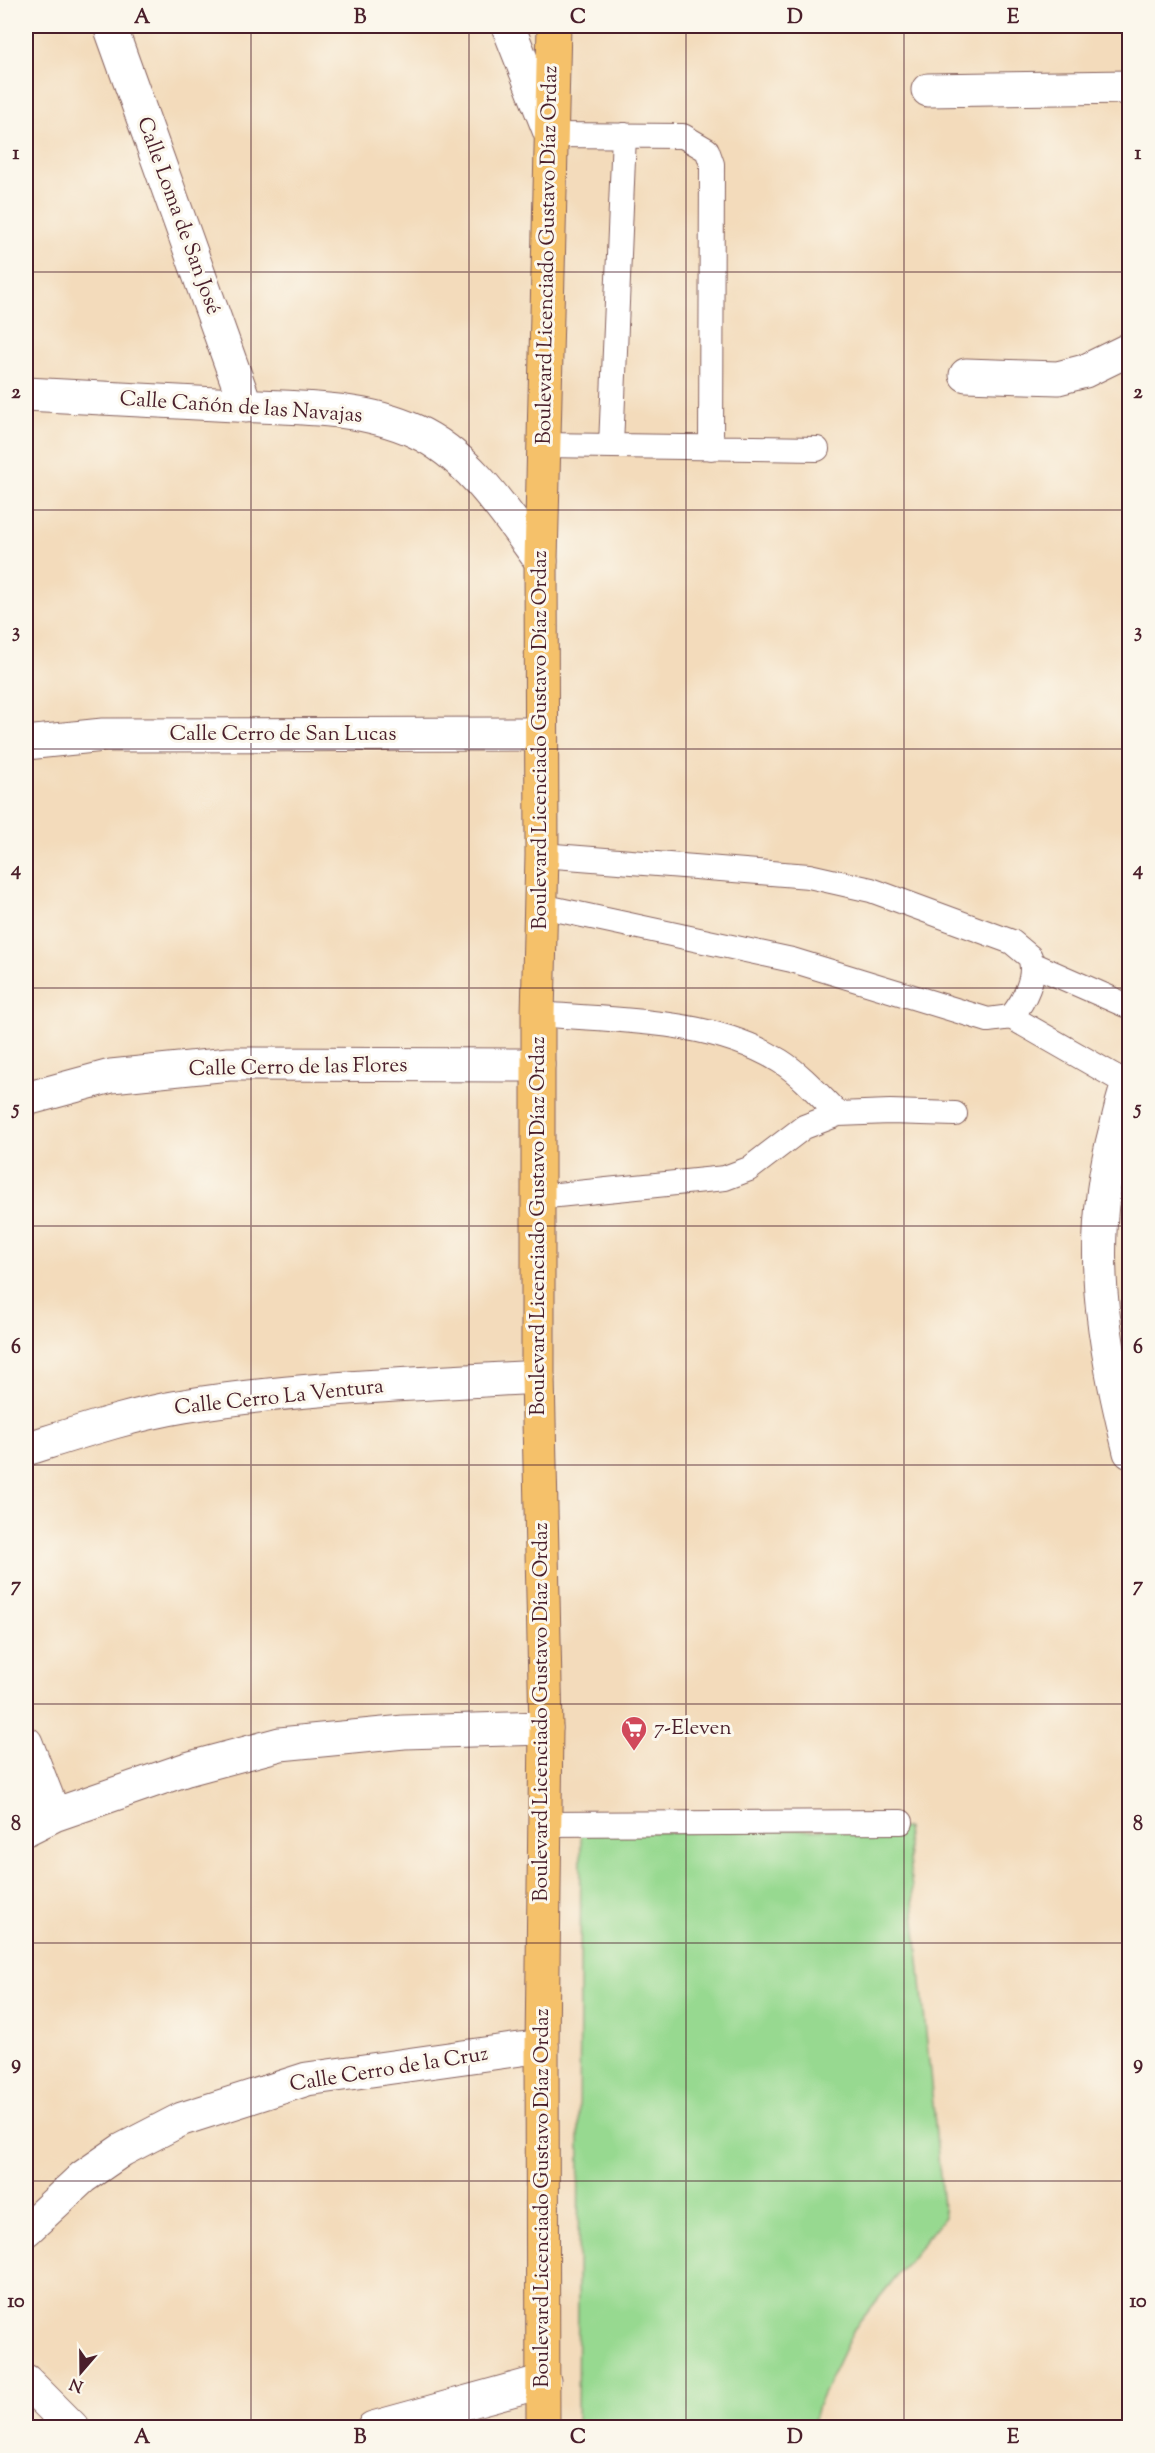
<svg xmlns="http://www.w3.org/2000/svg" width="1155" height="2453" font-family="'Sorts Mill Goudy',serif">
  <rect width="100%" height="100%" fill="#fbf7ec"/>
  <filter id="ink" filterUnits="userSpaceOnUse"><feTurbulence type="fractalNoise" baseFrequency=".0167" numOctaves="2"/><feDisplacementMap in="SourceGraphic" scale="12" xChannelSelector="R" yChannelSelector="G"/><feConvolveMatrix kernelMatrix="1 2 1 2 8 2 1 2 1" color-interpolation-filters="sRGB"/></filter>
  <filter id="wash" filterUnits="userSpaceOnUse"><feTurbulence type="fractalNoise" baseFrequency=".008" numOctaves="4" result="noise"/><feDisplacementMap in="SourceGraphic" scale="24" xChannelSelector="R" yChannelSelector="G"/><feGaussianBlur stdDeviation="1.35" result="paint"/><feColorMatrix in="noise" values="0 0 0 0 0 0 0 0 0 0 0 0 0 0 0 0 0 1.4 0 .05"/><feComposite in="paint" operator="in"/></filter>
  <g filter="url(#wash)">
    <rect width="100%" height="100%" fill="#f3dbbb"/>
    <path fill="#97d990" stroke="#707c5e" stroke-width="1.5" d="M906,1828L944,2217L854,2329L818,2405L812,2427L577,2428L581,1833Z"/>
  </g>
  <g filter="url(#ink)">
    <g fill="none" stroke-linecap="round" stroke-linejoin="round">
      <g stroke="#85615d" stroke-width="26">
        <path id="service" d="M551,135L683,136L707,150L712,164L711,448
          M543,445L817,449
          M611,446L624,135
          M541,906L792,960L988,1020L1011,1017C1024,1001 1037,977 1030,957L1012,942L871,890L809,876L542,855
          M1032,964L1130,1007
          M538,1014C617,1021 711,1018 780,1061C802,1075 819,1095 838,1114
          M1011,1017L1128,1084
          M538,1197L725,1178L749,1169L804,1127L838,1114L890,1112L955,1114
          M545,1824L901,1822"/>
      </g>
      <g stroke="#85615d" stroke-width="35">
        <path id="minor" d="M110,26L246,406
          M508,26L551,135
          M928,90L1130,87
          M966,375L1058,378L1085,371L1130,349
          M26,394C95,397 165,401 235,405C294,408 361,406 415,431C470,456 507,515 541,561
          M26,743L103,735L541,734
          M1130,1080C1123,1095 1120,1113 1116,1128C1085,1244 1102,1338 1130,1452
          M26,1099L111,1076L229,1064L538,1065
          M26,1449C77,1433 130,1415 184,1406C301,1387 420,1384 538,1377
          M26,1743L54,1815
          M26,1829L54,1815L187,1769L280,1744L404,1732L546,1728
          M26,2230L83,2177L122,2150L182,2119L307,2079L542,2046
          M26,2381L73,2428
          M373,2428L544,2381"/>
      </g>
      <g stroke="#85615d" stroke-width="35">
        <path id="primary" d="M543,2428L542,2046L546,1728L538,1377V1014L542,855L541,561L554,26"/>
      </g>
      <use href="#service" stroke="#fff" stroke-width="24"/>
      <use href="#minor" stroke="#fff" stroke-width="33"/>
      <use href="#primary" stroke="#f5c16b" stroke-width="33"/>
    </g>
  </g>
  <path fill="none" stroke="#4a1f2b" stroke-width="1.5" stroke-opacity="0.55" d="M251,26V2428M469,26V2428M686,26V2428M904,26V2428M26,272H1130M26,510H1130M26,749H1130M26,988H1130M26,1226H1130M26,1465H1130M26,1704H1130M26,1943H1130M26,2181H1130"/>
  <defs>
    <g id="supermarket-pin" transform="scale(1.35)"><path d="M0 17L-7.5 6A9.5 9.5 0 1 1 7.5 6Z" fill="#d1495b" stroke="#fbf7ec"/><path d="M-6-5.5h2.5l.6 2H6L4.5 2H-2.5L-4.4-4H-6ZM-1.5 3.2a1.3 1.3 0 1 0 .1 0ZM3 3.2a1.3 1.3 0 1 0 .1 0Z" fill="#fff"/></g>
  </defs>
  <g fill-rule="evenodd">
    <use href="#supermarket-pin" x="634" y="1729"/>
  </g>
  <g text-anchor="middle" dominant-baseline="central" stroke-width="6" stroke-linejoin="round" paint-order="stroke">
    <g font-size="21" fill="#4a1f2b" stroke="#fbf7ec">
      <text transform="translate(178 216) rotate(70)">Calle Loma de San José</text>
      <text transform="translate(548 255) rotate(-89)">Boulevard Licenciado Gustavo Díaz Ordaz</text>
      <text transform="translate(241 408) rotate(4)">Calle Cañón de las Navajas</text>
      <text x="283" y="735">Calle Cerro de San Lucas</text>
      <text transform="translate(541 740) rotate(-90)">Boulevard Licenciado Gustavo Díaz Ordaz</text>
      <text transform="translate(298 1068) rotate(-1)">Calle Cerro de las Flores</text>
      <text transform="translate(539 1226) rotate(-90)">Boulevard Licenciado Gustavo Díaz Ordaz</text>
      <text transform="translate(279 1398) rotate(-6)">Calle Cerro La Ventura</text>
      <text transform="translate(542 1712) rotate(-90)">Boulevard Licenciado Gustavo Díaz Ordaz</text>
      <text transform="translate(389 2070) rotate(-9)">Calle Cerro de la Cruz</text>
      <text transform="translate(543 2198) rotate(-90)">Boulevard Licenciado Gustavo Díaz Ordaz</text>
    </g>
    <g font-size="21" fill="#4a1f2b" stroke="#fbf7ec" text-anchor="start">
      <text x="654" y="1729">7-Eleven</text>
    </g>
  </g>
  <rect width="1155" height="2453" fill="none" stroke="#fbf7ec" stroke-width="66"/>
  <g transform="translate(81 2372) rotate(200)" stroke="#fbf7ec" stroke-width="4.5" paint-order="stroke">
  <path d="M0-4.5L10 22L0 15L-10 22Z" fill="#4a1f2b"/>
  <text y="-9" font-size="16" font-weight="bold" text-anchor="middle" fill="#4a1f2b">N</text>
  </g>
  <rect x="33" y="33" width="1089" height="2387" fill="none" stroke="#4a1f2b" stroke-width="2"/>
  <g font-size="20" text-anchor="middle" font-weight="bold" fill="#4a1f2b">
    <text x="142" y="23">A</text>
    <text x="360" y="23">B</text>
    <text x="578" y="23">C</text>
    <text x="795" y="23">D</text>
    <text x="1013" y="23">E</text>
    <text x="16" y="159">1</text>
    <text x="1138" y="159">1</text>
    <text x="16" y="398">2</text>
    <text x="1138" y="398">2</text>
    <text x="16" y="637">3</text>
    <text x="1138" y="637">3</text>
    <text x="16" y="875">4</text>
    <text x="1138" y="875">4</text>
    <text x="16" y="1114">5</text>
    <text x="1138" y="1114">5</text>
    <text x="16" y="1353">6</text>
    <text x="1138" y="1353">6</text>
    <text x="16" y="1591">7</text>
    <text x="1138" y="1591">7</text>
    <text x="16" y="1830">8</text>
    <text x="1138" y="1830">8</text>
    <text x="16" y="2069">9</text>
    <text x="1138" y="2069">9</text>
    <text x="16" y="2307">10</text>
    <text x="1138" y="2307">10</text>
    <text x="142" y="2443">A</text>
    <text x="360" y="2443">B</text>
    <text x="578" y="2443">C</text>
    <text x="795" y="2443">D</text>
    <text x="1013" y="2443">E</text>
  </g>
</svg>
